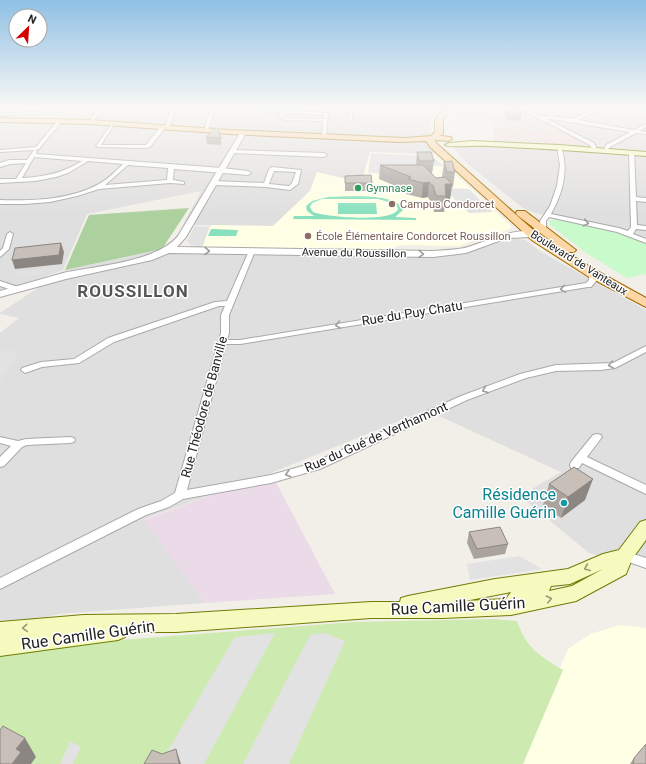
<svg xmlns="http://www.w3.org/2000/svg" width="646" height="764" font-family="Roboto,sans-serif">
  <rect width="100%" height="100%" fill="#f2efe9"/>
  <path fill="#e0dfdf" d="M0,108H440L432,117L429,124L434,155L370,152L362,181L346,179L317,172L310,191L273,226L183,225L201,191L87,214L63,270L0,293Z
    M466,108H646V241L619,230L535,213L523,208L469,165L456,151L455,148L463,145L593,149L594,147L560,127L540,130L493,127L494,121L458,116Z
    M513,238L525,240L543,253L646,310V567L589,553L520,496L561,472L426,410L271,473L144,519L205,603L58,614L0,629V333L19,318L0,314V313L65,270L162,249L442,256L474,250Z"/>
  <path fill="#f2dad9" d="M493,127L540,130L557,128L587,144L584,147L493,142Z"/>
  <path fill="#ebdbe8" d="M271,473L335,594L205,603L144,520Z"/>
  <path fill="#ffffe5" d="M370,152L434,155L508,223L511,226L510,229L487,237L481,233L475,240L459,246L400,245L387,251L202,248L211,225L273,226L310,191L317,172L346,179L362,181Z
    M620,625L646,628V764H523L563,670L560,668L568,649L590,634Z"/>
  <path fill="#cdebb0" d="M494,619L517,621C526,648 540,656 563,670L523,764H0V653L43,646L353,622Z"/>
  <path fill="#add19e" d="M189,208L162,249L65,270L89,215Z"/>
  <path fill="#c8facc" d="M551,220H562L608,230L646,243V274L627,278L586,253L549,224Z"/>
  <path fill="#88e0be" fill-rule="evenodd" d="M328,197C345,197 396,192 403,210L395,217L416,218V220L293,219L294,216H314L307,211L306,206L312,201ZM322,199H378L396,204L398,209C393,223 325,217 313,212L310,207L312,203Z
    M338,203H376L377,214H338Z
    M211,229L238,230L236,236H208Z"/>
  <path fill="#e2e2e2" d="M371,153L432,156L444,166L407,165V174L368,173Z
    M443,188L469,189L493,212L469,213Z
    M195,226L209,227L202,248L191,245L187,241Z
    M43,269L42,275L14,278L16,272Z
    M0,351H19L0,381Z
    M519,556L542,569L470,580L467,564Z
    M275,633L204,764H160L235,637Z
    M324,633L345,641L289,764H243L310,635Z
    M70,741L81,747L73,764H60Z"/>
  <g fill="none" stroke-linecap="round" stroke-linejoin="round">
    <g stroke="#a9a9a9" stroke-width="2">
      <path id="minor" d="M98,108H102L93,123H89Z
        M172,108H176L169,128L167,129L165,128L150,147L145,148L98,147L96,146L113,122L115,123L101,145H146L161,126L165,127Z
        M211,108H215L208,130L206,131L204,130Z
        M349,108H353L352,120L350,121L348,120Z
        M519,108H525L540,116H551L572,119L596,108H603L578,120L634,130L646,124V127L639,131L646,132V134L636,133L610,147L606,151L604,150L606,145L630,132L545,118L594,143L596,147V150H594L592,149L590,145Z
        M264,109L328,113L326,137L324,138L322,137L323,121L285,120L279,117L280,112L262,111ZM285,113L324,115V119L286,118L283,116Z
        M41,112L39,114L0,115V113Z
        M59,119L63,120L39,149L35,150L37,151L36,154L222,168L248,171L251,173L248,175L174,169L173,180L184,182V184L170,183L99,189L77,196L50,202L25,204H0V200C32,201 70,200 99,184C108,179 115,172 123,164L88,161L68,173L56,177L35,181L0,183V179H16L26,163L10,164L0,167V163L9,160H27L34,150L0,152V150L36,147ZM34,157L82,161C63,173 44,177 22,178ZM128,165L168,168L167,180L105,185Z
        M559,146L561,147C569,170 563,193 551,214L619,228L628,231L631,227L629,152L634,151L636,197L646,198V202L636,201L637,225L646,226V230L636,229L633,234L646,239V243L617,232L549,217L546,221V229L541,230L540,221L550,206L557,186L560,165L557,147Z
        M233,150L324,153L327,155L324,157L231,153V151Z
        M272,167L301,170L298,184L290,190L266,187L213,185L210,183L213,181L264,183L269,169ZM274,171L296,172L292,183L289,186L269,184Z
        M10,232L13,234L9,249L0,257V251L3,248L7,234Z
        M252,249L255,251L229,315V333L227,340H240L586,283L589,280V274L593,272L597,274V280L591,287H588L240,344H226L187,490L271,475L313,463L461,396L520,374L556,365L613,363L646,346V352L615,368L601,370L556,371L526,378L467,400L320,469L271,483L183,499L169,507L146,515L0,589V578L138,509L161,501L175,493L221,333V315L225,306H219L114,342L79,363L42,367L25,373L21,370L22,368L41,362L74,359L108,338L215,302L227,301L249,251Z
        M0,281L18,287L19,289L15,291L0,286Z
        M597,434L601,435L602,437L587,457L646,485V494L582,463L579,468H571L570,465L571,462L593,435Z
        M0,437L18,441L26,439L70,437L74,438L75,440L74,442L70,443L27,445L22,447L4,466L0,467V457L11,446L0,443Z
        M624,551L646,558V568L620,559L618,556L620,553Z"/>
    </g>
    <g stroke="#a9a9a9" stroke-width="2">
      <path id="tertiary" d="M243,131L246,133L186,237L177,247L433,251C443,250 454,250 464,248C478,245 524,223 535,234L531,237L507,238L466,253L433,257L169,253L152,260L66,279L0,297V291C21,285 42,279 63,273C95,266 157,262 178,236L240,133Z"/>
    </g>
    <g stroke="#707d05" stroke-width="2">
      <path id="secondary" d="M472,141L559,145L646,152V156C593,152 540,148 487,146C479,145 449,148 445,145L449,143Z
        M646,520V540L632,559L626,574L576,601L511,615L443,618H371L176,632H127L125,637L118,640L0,656V622L84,615L176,614L371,602H400L401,598L408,596L495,579L568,569L603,554L619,550L640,522ZM603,569L572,586L549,591L551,586L570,584ZM511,592L506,599L465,601Z"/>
    </g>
    <g stroke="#a06b00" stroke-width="2">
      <path id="primary" d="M444,108H451L443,120V133L440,136L451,137L452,139L448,141L435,140L436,143L541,237L565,252L517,215L516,213L517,211H525L576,250L574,252H566L597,271L646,298V307L589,277L533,241L430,147L426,141L399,142L230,134L91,124L0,122V118L91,120L230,130L405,138L431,136L435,132V120Z"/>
    </g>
    <use href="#minor" fill="#fff" fill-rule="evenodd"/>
    <use href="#tertiary" fill="#fff" fill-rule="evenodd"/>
    <use href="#secondary" fill="#f7fabf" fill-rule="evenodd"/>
    <use href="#primary" fill="#fcd6a4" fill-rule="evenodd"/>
  </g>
  <path fill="#aba49e" d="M503,108H519L522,114L521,121L507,120L503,112Z
    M206,137L221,138V145L207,144Z
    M417,152L434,161L432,174L436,178L442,177L444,162L455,172L453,187H452L450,199L446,200L444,212H434L432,201H430L428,197L422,198L406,194L407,191L379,179L380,165H416Z
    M345,176L372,183V191H345Z
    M549,484L585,500L561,518L543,505Z
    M469,532L508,544L505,554L474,559L467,543Z
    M634,758L646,764H630Z"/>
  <path fill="#8b8681" d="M429,182L428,197L422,198L423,183Z
    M445,184H452L450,199L446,200V196Z
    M61,243L64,252L62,264L15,269L12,260Z
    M593,479L585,500L561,518L568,497Z
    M25,738L36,757L31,764H12L16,749Z
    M176,749L181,764H179Z"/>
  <path fill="#c7bfb8" stroke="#8b8681" d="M505,108H519L522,114L508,113Z
    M215,128H218L221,138L206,137Z
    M417,152H431L434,161H419Z
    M452,161L455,172H447L444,162Z
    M380,165H423L436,178L445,177L452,184H445L446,196H436L433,185H432L429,182L423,183L408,179L411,177Z
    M371,175L372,183H345V176Z
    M61,243L59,255L12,260L15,248Z
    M574,467L593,479L568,497L549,484Z
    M500,527L508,544L477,549L469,532Z
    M3,726L25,738L16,749L21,752L12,764H0V730Z
    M646,744V764H633L634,758Z
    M176,749L179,763L180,764H144L152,750L162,754Z"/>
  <defs><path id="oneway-chevron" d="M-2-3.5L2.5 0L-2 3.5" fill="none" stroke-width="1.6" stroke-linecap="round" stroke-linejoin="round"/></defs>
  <g stroke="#9c9c9c">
    <use href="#oneway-chevron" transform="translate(586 223) rotate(12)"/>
    <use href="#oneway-chevron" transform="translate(207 251) rotate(1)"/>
    <use href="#oneway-chevron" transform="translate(421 254) rotate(1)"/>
    <use href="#oneway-chevron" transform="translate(563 289) rotate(171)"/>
    <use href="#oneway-chevron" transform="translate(338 325) rotate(170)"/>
    <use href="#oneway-chevron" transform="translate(611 365) rotate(170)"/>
    <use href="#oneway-chevron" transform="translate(485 390) rotate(159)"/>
    <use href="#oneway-chevron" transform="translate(288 474) rotate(164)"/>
  </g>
  <g stroke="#979978">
    <use href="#oneway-chevron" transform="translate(587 568) rotate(157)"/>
    <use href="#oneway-chevron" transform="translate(549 599) rotate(-13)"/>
    <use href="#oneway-chevron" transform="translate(25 628) rotate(176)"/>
  </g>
  <linearGradient id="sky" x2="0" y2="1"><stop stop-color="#8fc0e4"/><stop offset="0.5" stop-color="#f9f8f5"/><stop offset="1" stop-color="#f9f8f5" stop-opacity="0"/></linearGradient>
  <rect width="646" height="215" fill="url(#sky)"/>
  <circle fill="#2e9e5b" stroke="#fff" stroke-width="1.5" cx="358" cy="188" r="4"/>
  <g fill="#8d6e63" stroke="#fff" stroke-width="1.5">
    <circle cx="392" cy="204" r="4"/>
    <circle cx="308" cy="236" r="4"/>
  </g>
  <circle fill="#0f9aa8" stroke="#fff" stroke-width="1.5" cx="564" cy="503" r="4"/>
  <g text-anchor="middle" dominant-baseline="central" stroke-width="3" stroke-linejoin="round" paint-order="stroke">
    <g font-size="11" fill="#27864d" stroke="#fff" text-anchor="start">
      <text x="366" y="188">Gymnase</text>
    </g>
    <g font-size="11" fill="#785e54" stroke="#fff" text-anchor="start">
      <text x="400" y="204">Campus Condorcet</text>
      <text x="316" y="236">École Élémentaire Condorcet Roussillon</text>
    </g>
    <g font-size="11" fill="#222" stroke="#fff">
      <text transform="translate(354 253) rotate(1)">Avenue du Roussillon</text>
      <text transform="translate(579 263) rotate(32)">Boulevard de Vanteaux</text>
    </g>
    <g font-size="13" fill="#222" stroke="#fff">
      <text transform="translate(412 313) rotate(-9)">Rue du Puy Chatu</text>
      <text transform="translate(204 407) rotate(-75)">Rue Théodore de Banville</text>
      <text transform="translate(376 437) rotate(-24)">Rue du Gué de Verthamont</text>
    </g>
    <g font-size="16" fill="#0d838f" stroke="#fff" text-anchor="end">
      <text x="556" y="494">Résidence<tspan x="556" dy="18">Camille Guérin</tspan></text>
    </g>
    <g font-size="16" fill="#222" stroke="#fff">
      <text transform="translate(458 606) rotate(-3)">Rue Camille Guérin</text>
      <text transform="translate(88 635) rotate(-8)">Rue Camille Guérin</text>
    </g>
    <g font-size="17" font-weight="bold" letter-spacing="1" fill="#555" stroke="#fff">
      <text x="133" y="291">ROUSSILLON</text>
    </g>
  </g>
  <g transform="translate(28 28) rotate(25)"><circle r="19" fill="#ffffff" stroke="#a7a7a7"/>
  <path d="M0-3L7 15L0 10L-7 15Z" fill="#d40000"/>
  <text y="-6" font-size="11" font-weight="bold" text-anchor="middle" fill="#222222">N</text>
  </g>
</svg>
